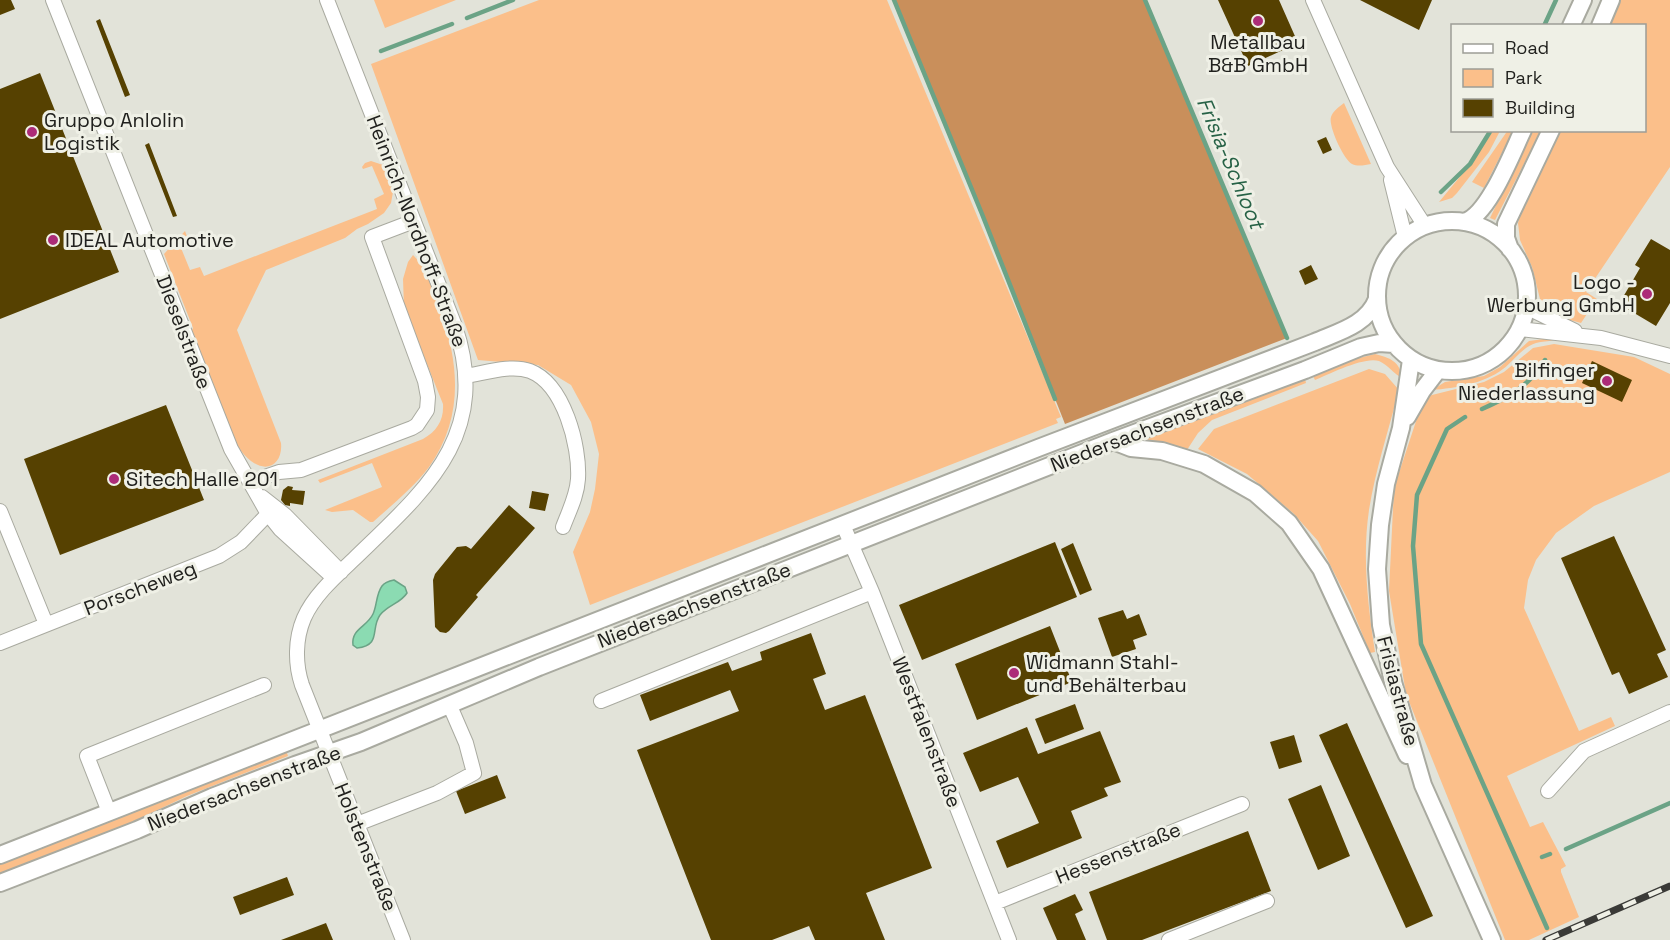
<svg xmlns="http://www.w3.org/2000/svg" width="1670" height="940" font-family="'Space Grotesk',sans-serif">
  <rect width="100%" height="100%" fill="#e2e3d9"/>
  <path fill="#fbbf8a" d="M374,0H456L385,28Z
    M539,0H887L1061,417L1056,419L1058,423L590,605L573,552L590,512L595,489L599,454L591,422L571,385L538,365L478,360L371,64Z
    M1620,0H1670V167L1586,292L1597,299L1581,323L1559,317L1549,312L1541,303L1532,267L1520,240L1518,223L1522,209L1560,131L1644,130V26L1609,25Z
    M1344,103L1371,164C1365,165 1358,167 1352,164C1344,160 1328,126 1331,117C1333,111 1339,107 1344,103Z
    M1508,130L1513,131L1484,188L1472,182Z
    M1493,131H1500L1489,152L1457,193L1452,198L1439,202L1468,167Z
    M1532,131H1541L1495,220L1490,218Z
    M371,161L383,165L391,184L393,192L391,203L384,213L368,224L357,229L345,238L266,270L237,330L281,443C283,463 268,474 251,461C242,454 236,444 231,433L191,332L193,328L164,254L185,231L188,239L179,243L190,270L200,267L204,276L377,209L374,199L384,194L372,166L363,169L362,167L365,163Z
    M413,255C429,270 434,293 441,313C460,365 463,420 429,467C413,488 392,505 373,522H370L353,510L332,512L325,510L382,487L372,463L320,483L318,480L423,439C437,431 444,420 443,404L404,307L403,279L408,262Z
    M1544,339L1554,340C1548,342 1542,341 1536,343C1522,347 1514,361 1503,369C1483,384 1456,388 1432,390L1445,382L1484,376L1500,367L1529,341Z
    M1554,344L1634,357L1670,374V472L1594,506L1556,533L1536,560L1528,580L1524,608L1579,731L1611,717L1615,726L1507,776L1530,827L1543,822L1566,866L1561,869V872L1579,917L1529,940H1505L1406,694L1389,591L1394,488L1424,397L1484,382L1504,372L1533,348Z
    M1375,354C1390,358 1400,361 1402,378C1394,374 1388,365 1379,361C1365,356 1329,374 1315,380L1313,376L1355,359Z
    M1369,369L1385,374L1399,390C1389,428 1375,472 1369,510C1362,557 1368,606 1375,652L1370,653L1350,604L1318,541L1293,513L1247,474L1198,449L1214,429Z
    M1305,379L1306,383L1212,420L1198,433L1187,450L1149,440L1134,439Z
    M286,750L288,756L187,796L118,829L0,876V862Z"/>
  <path fill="#c98f5b" d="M894,0H1145L1287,338L1065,424L982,214Z"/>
  <path fill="#8bdbb2" stroke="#6ba386" stroke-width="1.5" d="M394,580L405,587L407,593C401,603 388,605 380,615C370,629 382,645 357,648L353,645C351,629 367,627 373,614C377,606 376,594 382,586C385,582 389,581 394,580Z"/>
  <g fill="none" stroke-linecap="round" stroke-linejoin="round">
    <path stroke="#6ba386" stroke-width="4.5" d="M894,0L982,214L1055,399
      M1145,0L1287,338
      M467,18L513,0
      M1544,26L1556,0
      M381,51L452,24
      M1441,192L1470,164L1491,130
      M1482,409C1511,396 1527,388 1545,360
      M1465,417L1447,429L1417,495L1413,546L1421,644L1547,928
      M1566,849L1670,803
      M1542,857L1550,854"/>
  </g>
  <path fill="#564101" d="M0,0H11L15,9L0,15Z
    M1218,0H1279L1298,43L1248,66Z
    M1360,0H1432L1419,30Z
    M100,19L130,95L125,97L96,21Z
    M40,73L119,272L0,319V89Z
    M1326,137L1332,150L1323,154L1317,141Z
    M149,143L177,216L173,217L145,145Z
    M1651,239L1670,250V303L1656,326L1619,304L1640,268L1635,265Z
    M1311,265L1318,279L1305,285L1299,271Z
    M1592,361L1632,380L1622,402L1582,383Z
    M166,405L204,500L60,555L24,459Z
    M288,486L293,487L292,490L305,491L303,505L290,503V506L285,505L281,500L283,490Z
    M532,491L549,494L545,511L529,508Z
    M509,505L535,528L476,595L478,597L449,631L446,633L440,632L435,627L433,580L435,574L457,547L466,546L471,549Z
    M1614,536L1666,650L1657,654L1668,677L1629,694L1619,672L1612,675L1561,558Z
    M1055,542L1077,597L922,660L899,605Z
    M1073,543L1092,590L1080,595L1061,549Z
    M1123,610L1127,619L1139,614L1147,635L1133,640L1136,649L1112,657L1098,618Z
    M1050,626L1072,682L977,720L955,664Z
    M811,633L826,674L813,679L825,710L865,695L932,868L866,893L885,940H815L809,926L772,940H711L637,750L739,711L730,690L650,721L640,695L728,662L732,671L762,660L760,652Z
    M1075,704L1084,729L1045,744L1035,719Z
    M1347,723L1433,916L1406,928L1319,735Z
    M1027,727L1038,754L1100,731L1121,782L1104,788L1108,796L1071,811L1082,838L1007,868L996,841L1039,823L1018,777L980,792L963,753Z
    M1294,735L1302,762L1279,769L1270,742Z
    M497,775L506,798L465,814L456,791Z
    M1321,785L1350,856L1318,870L1288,799Z
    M1248,831L1271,891L1142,940H1107L1089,892Z
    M287,877L294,895L240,915L233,897Z
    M1075,894L1083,910L1075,914L1086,940H1057L1043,908Z
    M326,923L333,940H281Z"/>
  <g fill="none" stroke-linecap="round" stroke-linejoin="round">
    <g stroke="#a9aaa0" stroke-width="16">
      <path id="minor" d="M53,0L231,449L268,514L280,529L334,578
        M327,0L455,326C492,436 425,490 354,559C336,576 314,595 304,618C295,639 295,664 302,685L403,940
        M1313,0L1387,167L1425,226
        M1391,180L1405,237
        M1526,307L1575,331
        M1519,329L1601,338L1670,356
        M466,376C485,373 511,364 530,371C564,384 580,446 578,479C577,496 569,511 563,527
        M250,482L279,472L301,470L412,428L417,425L427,410L428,397L425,381L372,237L414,221
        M262,497L285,515L341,572
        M0,511L46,624
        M843,525L872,592L1009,940
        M0,643L219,556L241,542L268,514
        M601,701L872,592
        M1548,791L1584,751L1670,712
        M109,812L87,756L264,685
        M357,824L437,793L474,773L466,743L450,706
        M995,903L1242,804
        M1169,940L1267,901"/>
    </g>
    <g stroke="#a9aaa0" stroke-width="20">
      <path id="major" d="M1571,26L1583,0
        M1600,26L1611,0
        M1377 296a75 75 0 1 1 150 0a75 75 0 1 1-150 0Z
        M1464,222C1488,216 1512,153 1523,130
        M1510,249L1506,238V224L1551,130
        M1411,360L1401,428L1386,484L1380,525L1377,569L1381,625L1393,682L1423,785L1492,940
        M1407,417L1422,391L1438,370
        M1113,441L1131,448L1162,451L1204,464L1255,493L1289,523L1321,569L1407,755
        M0,855L1038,448L1315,342C1338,332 1367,325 1377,299
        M0,883L137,830L212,797L295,765L361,742L539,667L1113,441L1305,370L1361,347L1379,343L1394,344"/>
    </g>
    <use href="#minor" stroke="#fff" stroke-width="14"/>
    <use href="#major" stroke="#fff" stroke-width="16"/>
    <g stroke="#3a3a37" stroke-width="7">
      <path id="rail" d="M1546,940L1670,886"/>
    </g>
    <use href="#rail" stroke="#eff0e6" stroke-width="4.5" stroke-dasharray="14" stroke-linecap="butt"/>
  </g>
  <g fill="#ac2b78" stroke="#eff0e6" stroke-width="2">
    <circle cx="1258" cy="21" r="6"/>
    <circle cx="32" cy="132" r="6"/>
    <circle cx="53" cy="240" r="6"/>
    <circle cx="1647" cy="294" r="6"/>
    <circle cx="1607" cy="381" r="6"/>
    <circle cx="114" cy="479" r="6"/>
    <circle cx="1014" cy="673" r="6"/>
  </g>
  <g text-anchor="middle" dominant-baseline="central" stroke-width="6" stroke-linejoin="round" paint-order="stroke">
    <g font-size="20" fill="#21211e" stroke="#eff0e6" text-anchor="start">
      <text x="1258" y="42" text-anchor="middle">Metallbau<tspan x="1258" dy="23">B&amp;B GmbH</tspan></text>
      <text x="44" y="120">Gruppo Anlolin<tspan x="44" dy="23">Logistik</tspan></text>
      <text x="65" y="240">IDEAL Automotive</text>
      <text x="1635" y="282" text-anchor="end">Logo -<tspan x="1635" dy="23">Werbung GmbH</tspan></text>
      <text x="1595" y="370" text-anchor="end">Bilfinger<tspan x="1595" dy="23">Niederlassung</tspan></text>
      <text x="126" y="479">Sitech Halle 201</text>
      <text x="1026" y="662">Widmann Stahl-<tspan x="1026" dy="23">und Behälterbau</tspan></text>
    </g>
    <g font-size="20" fill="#21211e" stroke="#eff0e6">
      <text transform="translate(417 231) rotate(69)">Heinrich-Nordhoff-Straße</text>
      <text transform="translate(184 332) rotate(69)">Dieselstraße</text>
      <text transform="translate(1147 429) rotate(-21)">Niedersachsenstraße</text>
      <text transform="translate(140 588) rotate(-21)">Porscheweg</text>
      <text transform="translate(694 605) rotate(-21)">Niedersachsenstraße</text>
      <text transform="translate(1398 691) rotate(75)">Frisiastraße</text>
      <text transform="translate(927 732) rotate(69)">Westfalenstraße</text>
      <text transform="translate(244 788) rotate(-21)">Niedersachsenstraße</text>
      <text transform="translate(366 847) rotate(68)">Holstenstraße</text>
      <text transform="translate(1118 853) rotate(-22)">Hessenstraße</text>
    </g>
    <g font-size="21" font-style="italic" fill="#276246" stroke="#eff0e6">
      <text transform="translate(1231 163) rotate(67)">Frisia-Schloot</text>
    </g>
  </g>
  <rect x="1451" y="24" width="195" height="108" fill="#eff0e6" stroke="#9d9d96" stroke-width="1.5"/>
  <rect x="1463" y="44" width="30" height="9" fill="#ffffff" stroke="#9d9d96" stroke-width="1.5"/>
  <text x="1505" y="54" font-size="18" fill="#21211e">Road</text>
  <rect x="1463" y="69" width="30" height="18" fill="#fbbf8a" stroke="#9d9d96" stroke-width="1.5"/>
  <text x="1505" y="84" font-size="18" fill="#21211e">Park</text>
  <rect x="1463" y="99" width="30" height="18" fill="#564101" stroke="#9d9d96" stroke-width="1.5"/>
  <text x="1505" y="114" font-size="18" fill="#21211e">Building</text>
</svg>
